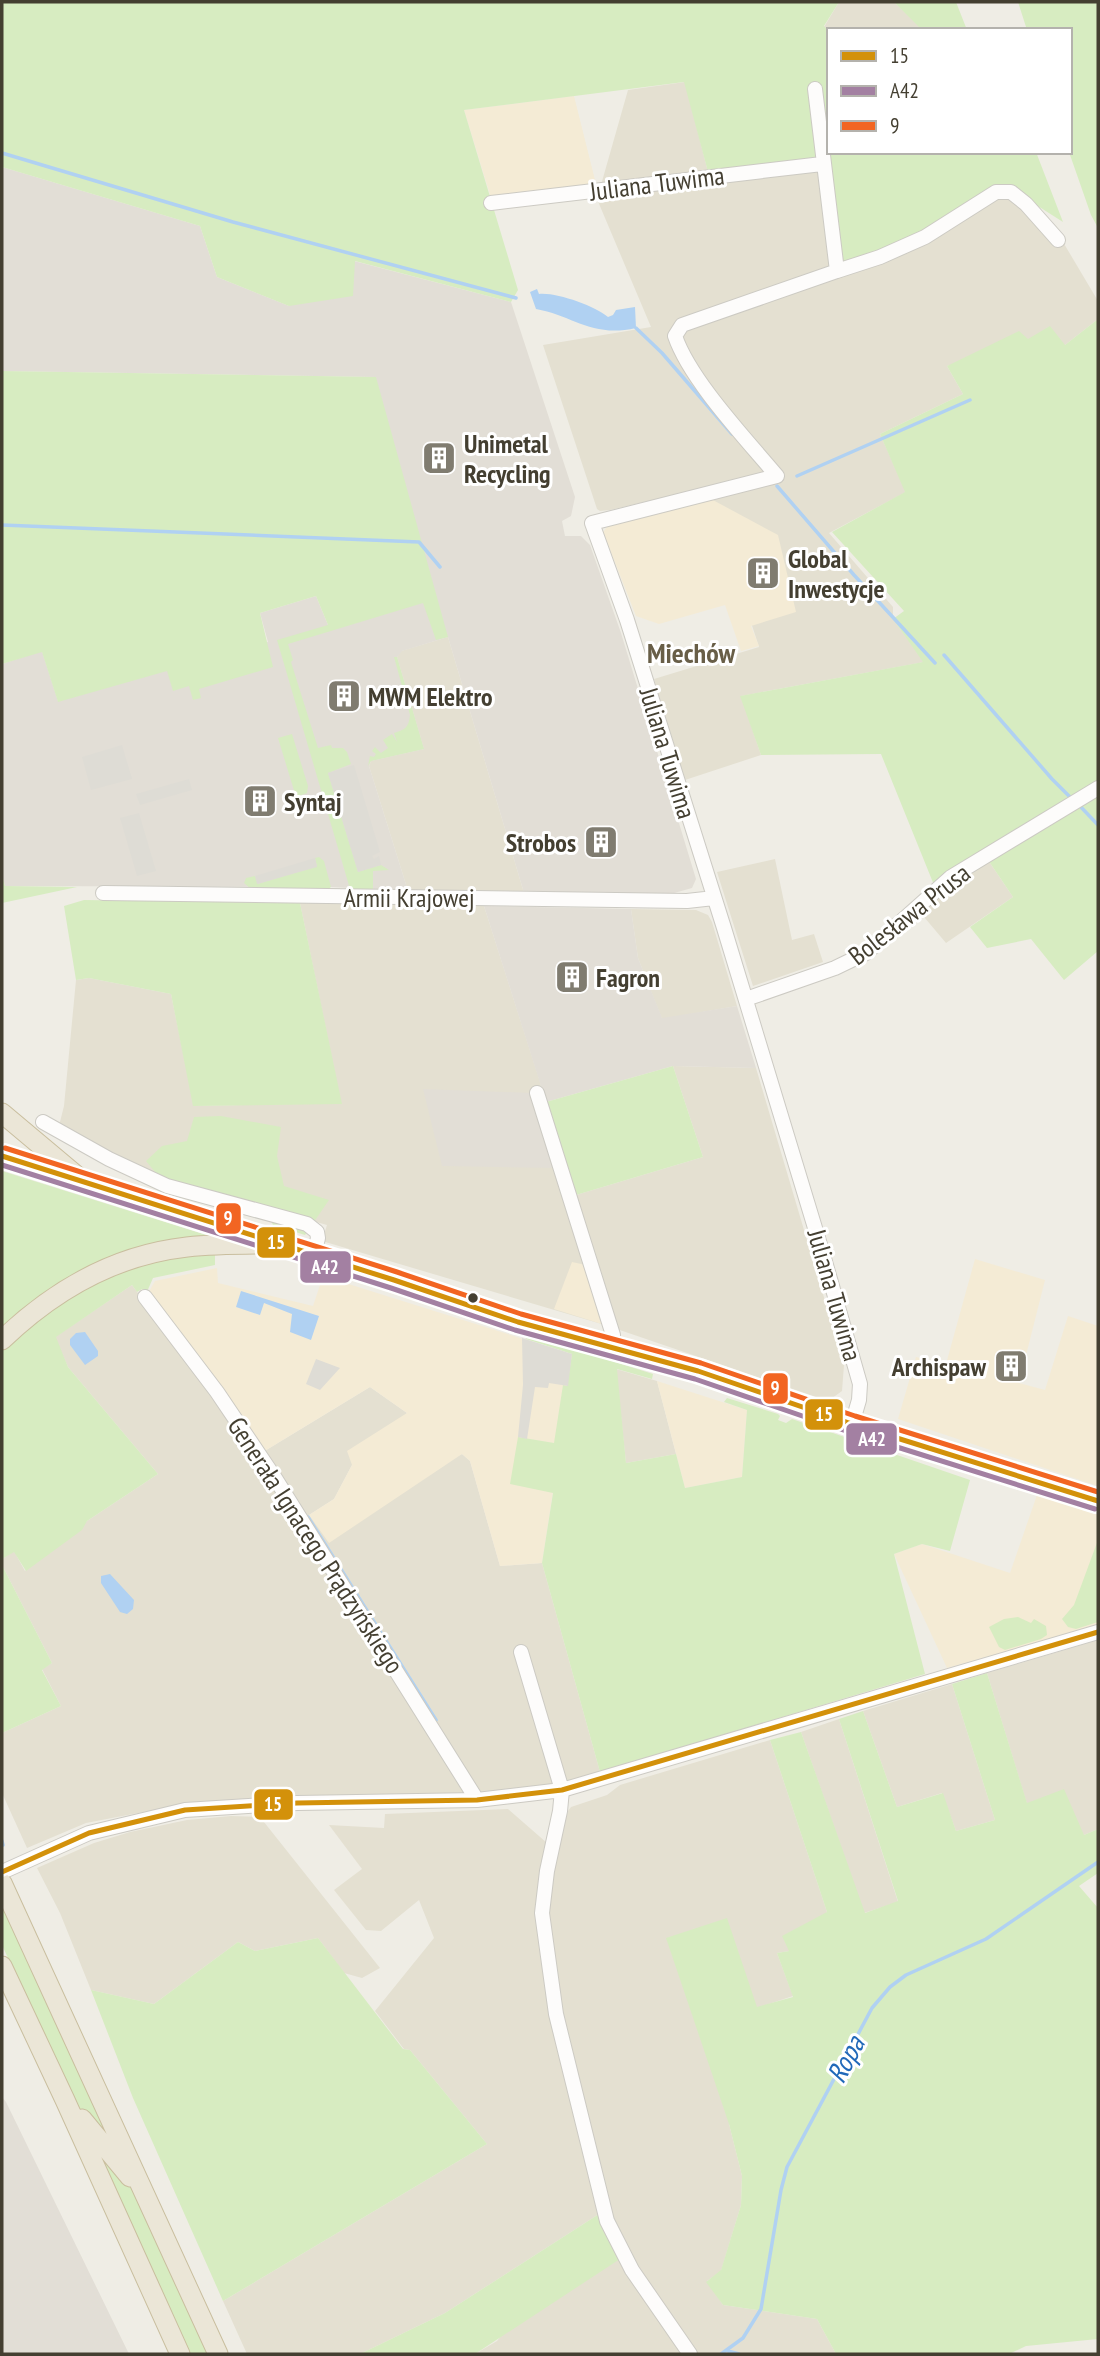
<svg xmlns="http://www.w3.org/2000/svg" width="1100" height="2356" font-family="'PT Sans Narrow',sans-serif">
  <rect width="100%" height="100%" fill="#efede5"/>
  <path fill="#e4e0d1" d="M839,2H894L923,29L829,30V32L824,27Z
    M685,82L708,172L827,160L995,189L1013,185L1060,237L1098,301V319L1065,345L1028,340L947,366L963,394L880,434L906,492L829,533L893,607V619L924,662L741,696L761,755L685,780L654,679L759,647L707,487L610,510L600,511L597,509L543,345L651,327L597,199L628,90Z
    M448,637L524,893L408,891L369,766L371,761L424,749L397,657L401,651Z
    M775,859L792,940L814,934L823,962L753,986L717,872Z
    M988,860L1013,897L946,943L919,911L939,893Z
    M300,903L484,906L576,1195L703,1157L673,1066L756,1068L844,1365L842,1391L828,1401L605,1325L322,1241L327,1225L156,1177L59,1126L64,1106L76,980L89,978L171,994L194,1106L341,1103Z
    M631,909L696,910L708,915L712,922L737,1006L662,1019L638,958Z
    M132,1285L209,1391L263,1452L370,1387L407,1413L352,1465L334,1499L309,1515L462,1454L470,1461L500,1566L542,1563L600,1772L553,1784L486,1792L285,1797L185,1804L86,1823L27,1848L2,1793V1733L61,1706L42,1669L52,1663L2,1565V1559L14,1551L25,1571L87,1521L158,1474L68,1367L55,1337Z
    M616,1369L657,1381L676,1454L626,1463Z
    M1098,1640V1829L1084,1835L1027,1804L987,1673Z
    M952,1684L995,1820L956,1831L942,1793L897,1807L863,1711Z
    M839,1719L898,1902L864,1913L801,1732Z
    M770,1740L827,1912L789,1951L777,1953L793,1996L757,2008L729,2124L742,2176L741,2205L721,2271L707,2281L723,2305L817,2319L836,2354H475L497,2341L599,2214L445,2313L360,2354H247L223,2301L487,2144L410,2050L404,2049L375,2011L434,1938L419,1900L381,1931L366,1930L334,1890L362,1869L329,1825L384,1828L385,1814L508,1809L547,1843L559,1846L568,1811L571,1807L607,1795L620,1785Z
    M231,1816L260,1817L380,1968L362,1978L344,1973L318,1938L255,1951L238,1942L154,2004L91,1990L60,1913L37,1868L94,1843L130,1832L187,1820Z"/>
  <path fill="#f4ebd5" d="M574,96L596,184L491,198L464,110Z
    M711,499L778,535L796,612L751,626L759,646L741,651L725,605L659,624L636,616L603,532L615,517Z
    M975,1259L1045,1280L1019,1383L1045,1390L1068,1316L1098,1326V1486L898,1419L916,1357L946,1364Z
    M572,1262L586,1265L605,1325L554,1309Z
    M217,1268L218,1283L313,1306L323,1276L574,1355L542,1563L500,1566L470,1461L462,1454L329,1543L309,1515L334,1499L352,1465L347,1451L407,1413L370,1387L263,1452L147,1295L155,1281Z
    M657,1381L747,1410L742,1477L685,1488Z
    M1037,1495L1098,1515V1625L947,1668L894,1554L922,1544L1010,1573Z"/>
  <path fill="#e2ded6" d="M2,167L200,226L217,277L289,306L354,261L511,302L575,497L571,516L562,521L565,536H581L590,545L621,633L696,879L692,888L667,895L524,893L448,637L402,651L397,657L424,749L371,761L369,766L408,891L331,887L5,886L2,875V664L42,651L58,701L268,642L260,613L316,596L328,625L375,377L2,371Z
    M484,906L631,909L638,958L662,1018L737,1006L756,1068L673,1066L546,1102Z
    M423,1089L533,1093L558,1168L442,1166Z
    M2,2097L6,2102L129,2354H2Z"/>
  <path fill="#d7ecc1" d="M2,2H839L824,26L829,32V152H1036L1063,222L1030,201L1013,185C979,191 954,217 923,232C897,246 871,256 843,264L827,160L708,172L684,82L464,110L518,290L511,302L355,261L353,296L289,306L217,277L200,226L2,167Z
    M894,2H956L967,30H922Z
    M1018,2H1098V228L1091,215L1069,152L1070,30H1027Z
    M1098,319V951L1064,980L1031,939L987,948L970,927L1013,897L988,860L934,885L881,754L761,755L740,696L923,662L893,619L904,611L832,532L905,492L880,434L963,394L947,366L1019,331L1028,339L1050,326L1065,345Z
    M2,371L376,377L448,637L436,640L423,603L288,644L293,660L291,662L318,748L331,745L332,748H343L347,752L351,764L328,773L358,872L381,865L389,870L373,871V890L350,889L277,640L328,625L316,596L260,613L273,667L199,689L201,698L193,700L189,686L173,691L167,671L58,702L42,652L2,664Z
    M394,657H397L424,749L371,761L368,766L370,756L374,757L376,754L372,751L375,747L381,753L388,748L383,740L392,734L397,742L394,733C405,730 409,727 410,715Z
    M292,734L308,786L307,793L296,797L278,738Z
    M319,857L324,861L331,887L327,890L251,889L244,883L246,878L255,876L258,884L317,866L315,858Z
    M2,875L5,886L77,887L2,903Z
    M84,900L300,903L342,1104L193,1106L171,994L89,978L76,980L64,906Z
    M673,1066L703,1157L576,1195L546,1102Z
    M221,1116L281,1127L277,1156L284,1186L329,1200L305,1235L273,1225L264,1207L160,1178L146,1161L162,1146L187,1141L194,1117Z
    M2,1171L216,1238L137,1251L2,1332Z
    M208,1251V1255H215V1265L153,1278L146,1294L142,1289L137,1292L132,1285L56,1337L68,1367L158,1474L87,1521L82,1530L26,1571L14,1552L2,1559V1350L50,1307L130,1267Z
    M523,1333L653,1374L652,1379L617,1369L626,1463L676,1454L685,1488L742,1477L747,1410L724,1402L727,1398L778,1414L780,1416L778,1420L786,1423L792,1419L970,1480L950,1551L922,1544L894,1554L925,1674L600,1772L542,1563L553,1493L510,1484L518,1437L554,1443L563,1385L567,1386L572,1354L526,1339Z
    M1098,1540V1622L1076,1629L1068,1627L1062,1619L1074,1605Z
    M2,1565L52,1663L42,1670L61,1706L2,1733Z
    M1018,1617L1031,1623L1034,1619L1046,1626L1047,1635L1041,1639L1005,1650L999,1647L989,1627L1004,1619Z
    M987,1673L1027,1803L1064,1789L1084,1835L1098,1829V1873L1079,1886L1098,1908V2339L1026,2346L1009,2354H836L817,2319L723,2305L706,2282L721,2270L741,2205L742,2176L729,2124L666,1938L727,1918L757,2007L793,1997L777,1953L789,1951L782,1936L827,1912L770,1740L801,1732L865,1913L898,1901L839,1719L863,1711L897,1807L943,1793L956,1831L995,1820L952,1684Z
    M2,1900L211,2354H189L2,1945Z
    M318,1938L403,2049L410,2050L487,2144L223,2301L133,2098L91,1990L154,2004L238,1942L255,1951Z
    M599,2214L620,2259L475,2354H360L445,2313Z"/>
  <path fill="#dedcd5" d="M122,745L132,779L91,790L82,757Z
    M354,765L380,852L372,856L374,859L379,856L381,865L358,872L328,773Z
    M189,779L192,790L140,805L136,794Z
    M139,813L156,871L137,876L120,818Z
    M315,858L317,867L257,884L255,876Z
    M522,1338L572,1354L568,1386L549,1383L548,1388L535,1387L527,1439L518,1437L523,1385Z
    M316,1359L340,1368L320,1390L306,1384Z"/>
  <path fill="#b0d1f2" d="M537,289L539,294C556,292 595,306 608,317L613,315L616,310L635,307L636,328C592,338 574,316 536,309L530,292Z
    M241,1291L319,1316L311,1340L290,1332L292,1314L264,1303L260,1315L236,1307Z
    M85,1332L98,1351V1356L85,1365L70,1345V1339L76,1333Z
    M110,1574L134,1600L133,1609L127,1614L120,1612L101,1583V1576Z"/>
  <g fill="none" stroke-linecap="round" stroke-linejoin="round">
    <path stroke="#b0d1f2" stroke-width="3.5" d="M2,153L233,222L516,298
      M636,328L662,353L732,434
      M797,476L970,400
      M777,486L854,575L935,663
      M2,525L419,542L440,567
      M944,655L1052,779L1072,799
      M1078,804L1098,825
      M308,1517L436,1720
      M2,1841L3,1845
      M728,2351L739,2354
      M721,2354L743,2338L761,2309L781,2190L787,2167L872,2008L890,1987L906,1975L986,1939L1098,1862"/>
    <g stroke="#cccac3" stroke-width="16">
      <path id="minor" d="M815,89L837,271L682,325L675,336C690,380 746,439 777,476L592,523L627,620L724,928L822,1251L860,1384L859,1400L852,1424
        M491,203L822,164
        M837,271L880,257L925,237L996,192H1011L1026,204L1058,240
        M103,893L687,901L714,898
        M746,999L835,968L866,953L951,877L1098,788
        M537,1093L613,1335L611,1347
        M43,1122L109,1159L167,1186L307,1224L317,1232L318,1238L314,1254
        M145,1297L217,1392L275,1478L477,1800
        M521,1652L562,1790L560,1811L547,1871L542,1913L556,2014L607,2221L632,2270L690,2354
        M2,1872L89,1833L185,1810L297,1803L477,1800L562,1790L1098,1632"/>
    </g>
    <g stroke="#d3ccb0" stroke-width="19">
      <path id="major" d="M2,1156L394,1280L518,1322L698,1371L852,1424L1098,1501"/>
    </g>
    <g stroke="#c9be9e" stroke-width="21">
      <path id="highway" d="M2,1113L83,1181
        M2,1340C53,1291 115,1255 187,1247C218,1244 249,1244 279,1244
        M2,1883L218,2354
        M2,1966L65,2100L180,2354
        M82,2119L130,2177"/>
    </g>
    <use href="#minor" stroke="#fdfcfb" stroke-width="14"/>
    <use href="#major" stroke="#f0ede1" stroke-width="18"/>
    <use href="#highway" stroke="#ebe6d7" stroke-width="19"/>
    <g stroke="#fff" stroke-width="10">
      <path id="bus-1" d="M2,1156L394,1280L518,1322L698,1371L852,1424L1098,1501
        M2,1872L89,1833L185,1810L297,1803L477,1800L562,1790L1098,1632"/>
    </g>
    <g stroke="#fff" stroke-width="10">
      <path id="bus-2" d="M2,1165L391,1288L515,1330L695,1379L849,1432L1095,1509"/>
    </g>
    <g stroke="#fff" stroke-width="10">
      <path id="bus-3" d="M5,1148L397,1272L521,1314L701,1363L855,1416L1098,1492"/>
    </g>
    <use href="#bus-1" stroke="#d3910a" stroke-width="5"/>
    <use href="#bus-2" stroke="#a380a2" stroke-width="5"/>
    <use href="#bus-3" stroke="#f26522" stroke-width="5"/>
  </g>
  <defs>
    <g id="building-square" transform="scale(1.75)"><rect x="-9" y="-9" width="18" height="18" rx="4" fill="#807c70" stroke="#fff"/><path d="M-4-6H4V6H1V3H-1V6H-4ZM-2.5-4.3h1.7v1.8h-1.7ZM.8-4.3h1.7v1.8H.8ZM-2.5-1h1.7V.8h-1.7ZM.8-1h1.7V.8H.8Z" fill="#fff"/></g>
  </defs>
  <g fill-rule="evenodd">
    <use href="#building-square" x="439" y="458"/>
    <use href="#building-square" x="763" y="573"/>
    <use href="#building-square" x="344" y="696"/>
    <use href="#building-square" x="260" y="801"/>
    <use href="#building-square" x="601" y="842"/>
    <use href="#building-square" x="572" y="977"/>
    <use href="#building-square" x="1011" y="1366"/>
  </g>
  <circle fill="#443f31" stroke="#fff" stroke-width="2.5" cx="473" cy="1298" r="6"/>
  <g text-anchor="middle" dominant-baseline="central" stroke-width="6" stroke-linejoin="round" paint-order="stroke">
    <g font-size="26" fill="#443f31" stroke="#fff">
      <text transform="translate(657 183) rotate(-7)">Juliana Tuwima</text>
      <text transform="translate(668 753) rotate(73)">Juliana Tuwima</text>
      <text x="409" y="897">Armii Krajowej</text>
      <text transform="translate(909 914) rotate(-38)">Bolesława Prusa</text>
      <text transform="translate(835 1295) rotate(74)">Juliana Tuwima</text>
      <text transform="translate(316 1545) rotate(57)">Generała Ignacego Prądzyńskiego</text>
    </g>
    <g font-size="26" font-weight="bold" fill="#443f31" stroke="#fff" text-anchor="start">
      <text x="464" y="443">Unimetal<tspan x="464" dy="30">Recycling</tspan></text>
      <text x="788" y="558">Global<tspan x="788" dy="30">Inwestycje</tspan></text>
      <text x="368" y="696">MWM Elektro</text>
      <text x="284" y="801">Syntaj</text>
      <text x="576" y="842" text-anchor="end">Strobos</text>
      <text x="596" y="977">Fagron</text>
      <text x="986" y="1366" text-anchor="end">Archispaw</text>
    </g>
    <g font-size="28" font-weight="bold" fill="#685e47" stroke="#fff">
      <text x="691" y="652">Miechów</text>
    </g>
    <g font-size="28" font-style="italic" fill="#2169b9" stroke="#fff">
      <text transform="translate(845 2059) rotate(-62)">Ropa</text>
    </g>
  </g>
  <g stroke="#fff" stroke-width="2.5">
    <rect x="215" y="1202" width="27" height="33" rx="7" fill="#f26522"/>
    <rect x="256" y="1226" width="40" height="33" rx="7" fill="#d3910a"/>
    <rect x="299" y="1250" width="53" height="34" rx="7" fill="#a380a2"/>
    <rect x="762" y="1372" width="27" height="33" rx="7" fill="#f26522"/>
    <rect x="804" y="1398" width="40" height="33" rx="7" fill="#d3910a"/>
    <rect x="845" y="1422" width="53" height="34" rx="7" fill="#a380a2"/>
    <rect x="253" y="1788" width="41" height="33" rx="7" fill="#d3910a"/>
  </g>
  <g font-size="19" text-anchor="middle" font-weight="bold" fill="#fff">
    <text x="228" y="1225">9</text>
    <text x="276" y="1249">15</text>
    <text x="325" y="1274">A42</text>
    <text x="775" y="1395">9</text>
    <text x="824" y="1421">15</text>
    <text x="872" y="1446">A42</text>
    <text x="273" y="1811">15</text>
  </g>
  <rect width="1100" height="2356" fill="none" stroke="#443f31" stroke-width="7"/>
  <rect x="827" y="28" width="245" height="126" fill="#ffffff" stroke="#b4b2ad" stroke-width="2"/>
  <rect x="841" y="51" width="35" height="10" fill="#d3910a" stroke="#b4b2ad" stroke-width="2"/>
  <text x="890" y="63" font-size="21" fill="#443f31">15</text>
  <rect x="841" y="86" width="35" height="10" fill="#a380a2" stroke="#b4b2ad" stroke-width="2"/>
  <text x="890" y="98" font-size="21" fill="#443f31">A42</text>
  <rect x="841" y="121" width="35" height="10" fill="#f26522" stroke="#b4b2ad" stroke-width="2"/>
  <text x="890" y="133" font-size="21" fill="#443f31">9</text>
</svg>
